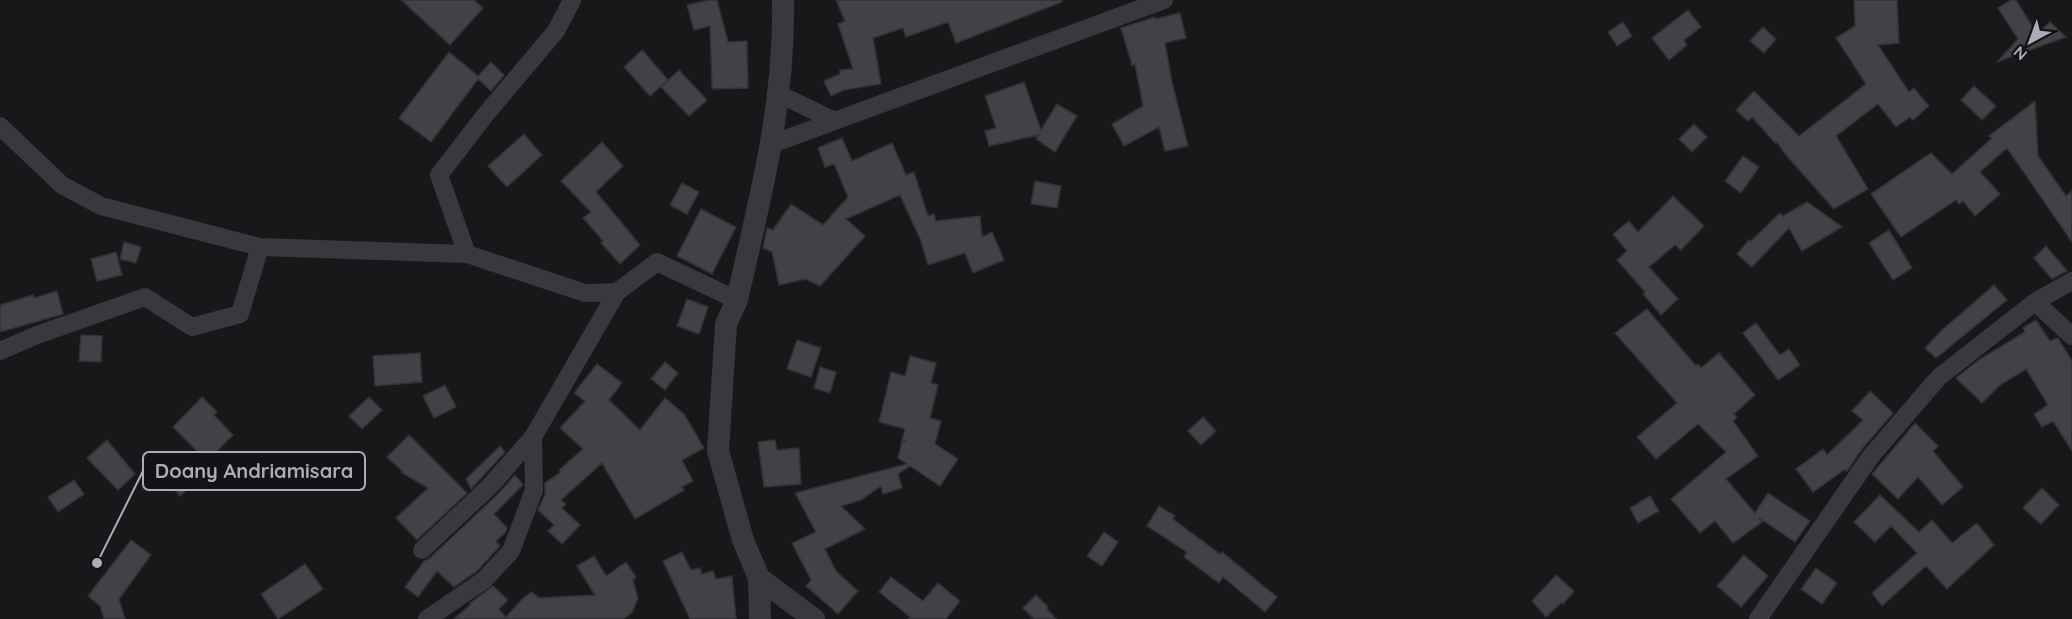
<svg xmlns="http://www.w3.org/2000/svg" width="2072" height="619" font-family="Quicksand,sans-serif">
  <rect width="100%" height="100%" fill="#181719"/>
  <path fill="#424146" stroke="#323135" stroke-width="1.5" d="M401,0H474L483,8L450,45Z
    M709,0H717L728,42L747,41L748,88L712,89L710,26L694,30L687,5Z
    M836,0H1062V2L956,43L948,22L906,37L903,28L873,38L881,84L844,90L831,96L824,81L840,74V70L853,69L838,24L845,21Z
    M1854,0H1897L1899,43L1878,45L1909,92L1914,88L1929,106L1913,120L1910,117L1896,127L1878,104L1836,136L1868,189L1834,209L1785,154L1777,142L1776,144L1752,117L1748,121L1736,110L1754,91L1799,136L1866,84L1836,38L1855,26Z
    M2011,0H2016L2037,34L2050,22L2066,37L1997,62L2018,39L1998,8Z
    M1688,10L1701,27L1684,40L1687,45L1669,60L1652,38Z
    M1180,13L1186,38L1165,43L1172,82L1188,146L1165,151L1159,127L1124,146L1112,124L1143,106L1135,64L1132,65L1121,28L1155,17V19Z
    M1623,22L1632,36L1617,46L1608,32Z
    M1763,27L1776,39L1764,53L1750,41Z
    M642,50L668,80L650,96L624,67Z
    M449,52L478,76L491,62L504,75L491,91L478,79L431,142L399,118Z
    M679,70L707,100L689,116L661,87Z
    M1024,82L1041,130L1057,104L1077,116L1055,152L1036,139L1039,135L989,146L985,131L996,128L985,96Z
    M1974,86L1996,106L1982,120L1961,100Z
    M2035,101L2038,156L2066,196L2072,191V242L2007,148L1980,172L2000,194L1975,216L1963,201L1959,204L1956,200L1901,237L1871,194L1931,153L1952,174L1992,138L1989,136Z
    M1694,124L1707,137L1692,152L1679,139Z
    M524,134L542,155L507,187L488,166Z
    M842,138L852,161L892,143L906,175L914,172L928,216L934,214L936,221L980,216L982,237L992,232L1004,260L973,273L965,253L928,265L921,241L900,195L846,219L865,236L820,286L806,279L779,285L772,252L763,248L767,228L773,230L791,204L823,225L848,197L834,164L825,167L818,148Z
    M602,142L623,166L596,192L640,245L620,264L601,243L603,241L583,218L591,212L561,181Z
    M1743,156L1759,167L1741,193L1725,181Z
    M1035,181L1061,186L1057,208L1031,204Z
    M682,183L699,192L687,214L670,205Z
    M1673,196L1704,226L1681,250L1675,245L1649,267L1678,299L1661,315L1643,294L1645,292L1617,260L1627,251L1613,234L1629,221L1638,232Z
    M1807,202L1842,227L1802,251L1789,228L1752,267L1737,254L1749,240L1751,241L1780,213L1783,216Z
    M701,209L736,227L712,274L677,256Z
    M1889,230L1912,268L1893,280L1869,243Z
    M124,242L141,247L136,263L120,259Z
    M2046,246L2067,271L2052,279L2034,258Z
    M116,252L122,275L97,281L91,259Z
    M1994,285L2007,300L1936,358L1925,348L1941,331Z
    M57,291L63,314L0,332V305L33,295L34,298Z
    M687,299L708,307L699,334L677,326Z
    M1647,309L1696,366L1698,364L1701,368L1719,353L1755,395L1734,414L1737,417L1733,421L1758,456L1726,479L1755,513L1768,493L1810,521L1795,542L1759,518L1762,522L1733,543L1715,521L1700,533L1671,499L1726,452L1698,424L1656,459L1637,437L1677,403L1615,333Z
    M2036,320L2050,341L2058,338L2072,361V451L2053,421L2042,427L2034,414L2048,405L2026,369L2000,385L1982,403L1956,378L1980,359L2025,332L2023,328Z
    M1756,323L1780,355L1789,349L1800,365L1778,380L1743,333Z
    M81,335L102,336L101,362L79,361Z
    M797,340L821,348L811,377L787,369Z
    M420,353L422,382L375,386L373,356Z
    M910,356L936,363L931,383L938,385L930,418L941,421L935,444L958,459L940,486L910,466L898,474L902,488L883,494L881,486L861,500L841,506L865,529L825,549L836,571L858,591L838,614L806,586L811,580L792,543L816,532L795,493L907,464L898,458L902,441H906L902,440L905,429L879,422L891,372L905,376Z
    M665,362L678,373L665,390L651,379Z
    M597,364L622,383L609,400L640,430L665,398L684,414L704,448L682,460L693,481L682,487L684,490L635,519L602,463L561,500L566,504L562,508L580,525L562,544L548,531L554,525L538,510L545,494V483L561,472L559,470L583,449L560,428L585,401L574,393Z
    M820,367L836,372L830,393L814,388Z
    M445,385L456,407L434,418L423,396Z
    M1870,391L1893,413L1862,449L1847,471L1844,470L1813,492L1796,469L1823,449L1827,455L1863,420L1852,411Z
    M202,397L217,412L214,415L233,435L207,461L173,427Z
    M369,397L382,410L362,429L349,416Z
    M1203,417L1216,431L1201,445L1188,431Z
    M1915,423L1938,446L1933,451L1963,487L1942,505L1918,477L1898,499L1872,474Z
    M409,435L467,493L417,540L396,518L428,488L401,472L402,471L387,457Z
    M107,440L135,474L118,490L87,458Z
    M775,440L777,450L799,448L801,484L764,487L758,442Z
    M500,446L505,452L471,489L466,479Z
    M190,464L201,477L180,496L169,483Z
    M515,475L523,485L494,514L507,528L506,532L496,541L500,546L477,571L454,587L437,571L418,597L405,587L424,561L430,558L499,493Z
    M74,480L84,494L58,512L48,497Z
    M2042,488L2059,505L2041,524L2023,508Z
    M1880,495L1919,532L1932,520L1952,543L1977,523L1994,545L1947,589L1926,566L1882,606L1872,593L1917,553L1891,526L1875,542L1854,522Z
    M1650,496L1659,511L1638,523L1630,508Z
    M1159,506L1175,516L1173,519L1220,554L1222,552L1277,597L1265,612L1223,577L1219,583L1184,557L1187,552L1147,526Z
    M1104,532L1118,542L1102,566L1087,556Z
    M131,540L151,555L119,599L125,619H104L100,606L88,596Z
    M682,552L691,570L700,568L702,574L713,571L716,579L732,576L736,619H690L663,561Z
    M1744,555L1768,576L1741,607L1717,586Z
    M594,556L606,576L626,562L636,577L633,580L638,598L632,613L623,619H454L471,604L470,603L493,586L508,600L499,609L506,617L524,597L532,592L539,598L595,595L577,566Z
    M305,564L323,589L278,619L261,594Z
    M1816,568L1837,583L1822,604L1801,589Z
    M1556,575L1574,591L1563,604L1561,603L1546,617L1532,601Z
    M891,577L923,601L938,583L960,601L946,619H908L910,617L879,592Z
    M1036,595L1048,607L1047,609L1056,619H1034L1023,608Z"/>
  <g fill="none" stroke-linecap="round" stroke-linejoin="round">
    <path stroke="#39383e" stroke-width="18" d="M779,94L835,121
      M0,126L62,185L101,206L260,247L467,254L585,293L617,292L657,262L737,300
      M772,144L1164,0
      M467,254L439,175L486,114L556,31L572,0
      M2035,302L2072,336
      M0,351L37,335L145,297L192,327L240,314L260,247
      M422,550L491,485L533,437
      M427,619L484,580L511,551L534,490L533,437L617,292
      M1758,619L1871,456L1939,377L2035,302L2072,281"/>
    <path stroke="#39383e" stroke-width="22" d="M759,578L814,619
      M760,619L759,578L743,540L718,451L726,324L737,300C760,198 785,106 783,0"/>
  </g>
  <path fill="none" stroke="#aaacb8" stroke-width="2" d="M97 563L143 471"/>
  <circle fill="#aaacb8" stroke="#131214" stroke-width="2" cx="97" cy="563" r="6"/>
  <rect fill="#131214" stroke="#aaacb8" stroke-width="2" x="143" y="452" width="222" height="38" rx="6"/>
  <g font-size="20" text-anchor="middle" font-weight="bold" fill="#aaacb8">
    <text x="254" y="478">Doany Andriamisara</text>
  </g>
  <g transform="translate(2030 42) rotate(221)" stroke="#131214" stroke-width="4.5" paint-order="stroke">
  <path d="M0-4.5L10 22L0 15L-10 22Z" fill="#aaacb8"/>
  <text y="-9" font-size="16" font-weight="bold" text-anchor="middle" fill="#aaacb8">N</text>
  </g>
</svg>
